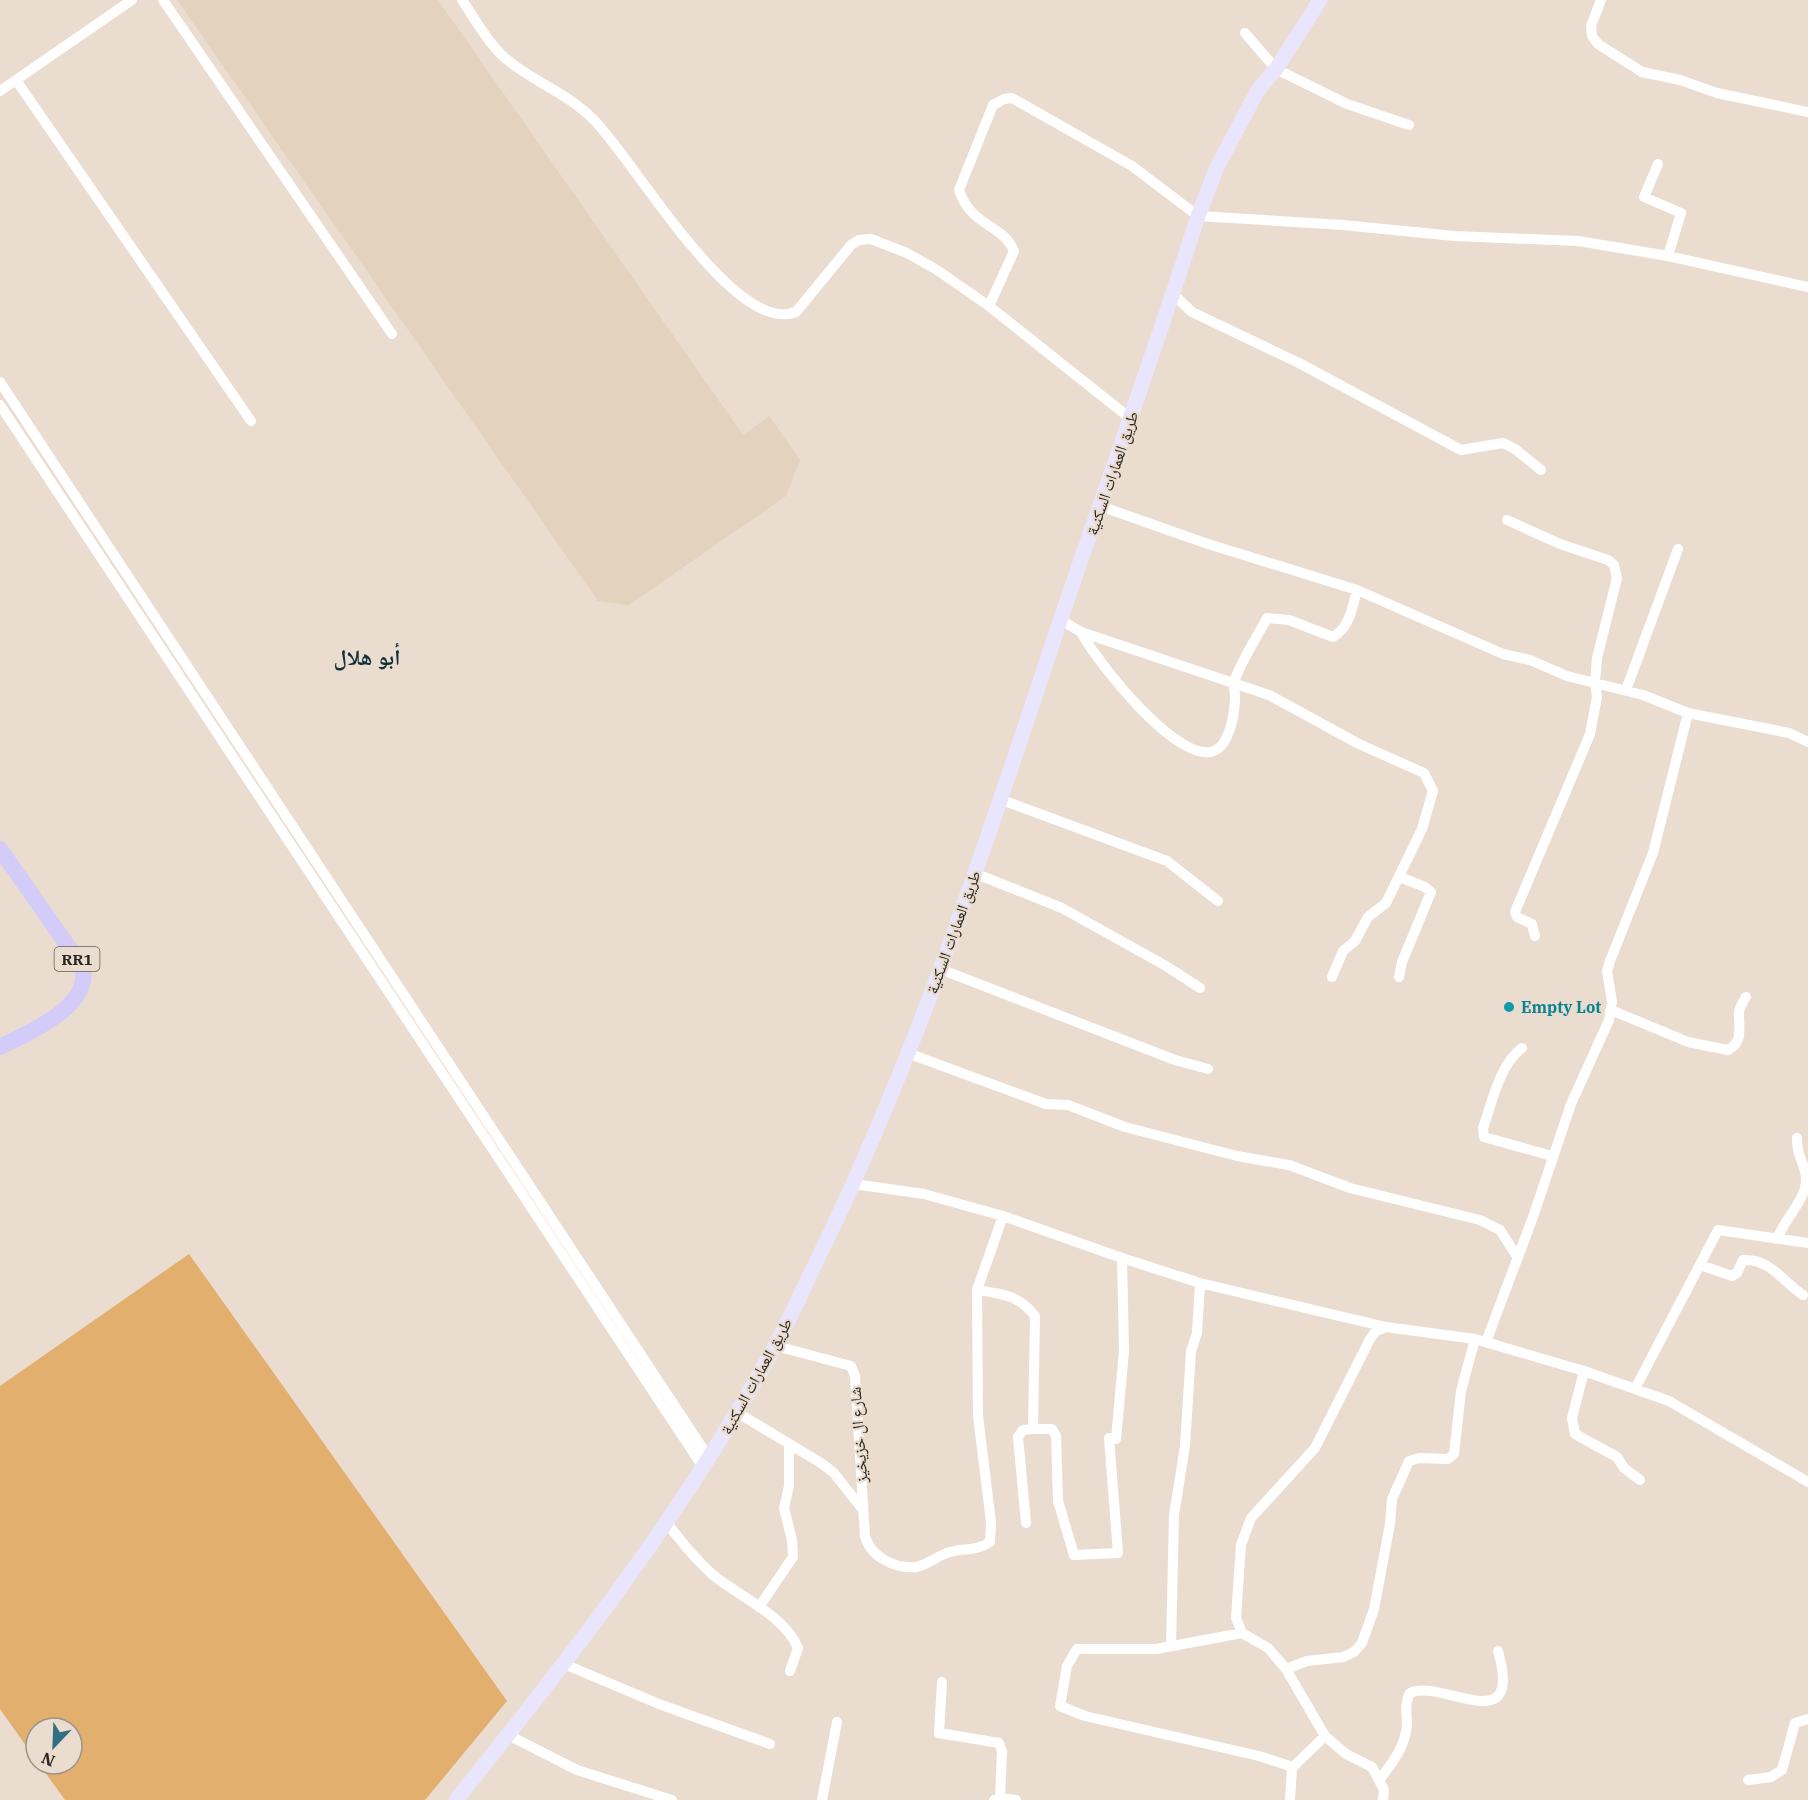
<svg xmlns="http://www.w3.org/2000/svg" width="1808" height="1800" font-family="'IBM Plex Serif','Noto Naskh Arabic',serif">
  <rect width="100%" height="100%" fill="#eaddcf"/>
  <path fill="#e3d2bd" d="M177,0H438L743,435L769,416L800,460L786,496L629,605L598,601Z"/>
  <path fill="#e2af6f" d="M189,1254L507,1701L425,1800H65L39,1764H72V1728H36V1760L0,1709V1386Z"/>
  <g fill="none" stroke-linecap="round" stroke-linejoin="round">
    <path stroke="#fff" stroke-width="10" d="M163,0L392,334
      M462,0C475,19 488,43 505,58C533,82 566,92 594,120C634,160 735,337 796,312L851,245L859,240L871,239L907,253L937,270L989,306L1131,419
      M1601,0L1591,26L1592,36L1598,44L1642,72L1680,80L1717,93L1808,112
      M1245,33L1276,69L1347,104L1409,125
      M16,80L251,421
      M0,91L132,0
      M1658,164L1644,197L1681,213L1668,256
      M1173,294L1192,312L1299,363L1461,450L1503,443L1515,449L1541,470
      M989,306L1014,251C1002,223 971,227 959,190L993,105L1004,99L1012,98L1132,166L1198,216L1343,225L1454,236L1578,241L1668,256L1808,287
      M0,382L709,1458
      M0,405L703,1467
      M1100,506L1205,543L1357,590L1503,654L1530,660L1567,676L1643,695L1688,713L1789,733L1808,742
      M1507,520L1560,544L1608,560L1614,565L1617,578L1597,658L1595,682L1597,697L1590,734L1515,912L1517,917L1532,924L1535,936
      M1061,620L1081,632L1269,695L1359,744L1424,773L1433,791L1422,829L1386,903L1368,917L1355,941L1343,951L1332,977
      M1081,632C1094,658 1189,781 1221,746C1231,735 1235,711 1235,697C1235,692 1233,684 1235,679C1243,658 1257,637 1267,618L1289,620L1333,637C1350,627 1352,608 1357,590
      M1626,690L1678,549
      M1002,800L1167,861L1218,901
      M974,873L1062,908L1166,966L1200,988
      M940,969L1175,1060L1208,1069
      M1399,977L1402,962L1431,892L1425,887L1400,877
      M1611,1010L1688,1042L1728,1050C1743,1042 1739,1029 1739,1015C1738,1009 1743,1002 1746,997
      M1522,1048C1499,1065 1492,1103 1483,1128L1484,1137L1552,1156
      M910,1054L1046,1104L1068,1105L1125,1127L1237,1156L1289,1165L1350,1188L1480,1220L1500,1230L1518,1258
      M854,1184L924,1194L1003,1216L1122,1258L1200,1283L1386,1327L1475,1339L1584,1371L1669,1401L1808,1482
      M1777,1239C1784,1220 1807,1198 1806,1179C1806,1164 1796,1157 1797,1138
      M1700,1265L1732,1276L1737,1273L1743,1260C1770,1258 1783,1282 1803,1295
      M977,1290C1002,1294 1019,1295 1035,1316L1033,1429H1052L1056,1436L1058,1501L1074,1555L1118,1553L1109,1438L1116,1439L1124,1351L1122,1258
      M1486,1342L1533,1217L1571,1104L1609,1020L1612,1002L1607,971L1610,961L1653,853L1688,713
      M776,1346L851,1366L855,1376L865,1536C870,1556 894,1569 916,1567C928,1565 938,1555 950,1552C964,1548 977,1551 990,1542L991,1522L978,1416L977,1290L1003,1216
      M1584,1371L1572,1418L1575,1434L1617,1457L1624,1468L1640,1480
      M1636,1387L1718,1230L1808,1243
      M738,1413L821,1463L834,1473L863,1510
      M666,1522C681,1541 695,1559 713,1575C740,1597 784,1615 798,1648L790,1671
      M1026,1523L1018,1437L1023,1430L1033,1429
      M759,1607L793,1557L792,1540L784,1508L789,1486V1444
      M1242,1633L1156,1649H1077L1067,1666L1060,1706L1085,1716L1259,1756L1293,1767
      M1171,1646L1174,1515L1185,1446L1191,1351L1197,1333L1200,1283
      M564,1664L659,1704L770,1744
      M1286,1669L1307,1661L1343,1657L1354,1652L1362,1643L1374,1609L1390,1524L1392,1499L1409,1461L1419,1458L1448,1459L1454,1454L1461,1391L1475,1339
      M942,1682L939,1733L999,1743L1002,1752L1000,1798
      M508,1735L577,1770L672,1800
      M1380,1779C1393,1762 1405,1747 1407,1725C1407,1713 1404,1704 1410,1693C1442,1678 1524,1742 1498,1651
      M1748,1780L1771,1777L1782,1770L1795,1723L1808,1719
      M822,1800L837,1722
      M994,1800L1000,1798L1016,1800
      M1290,1800L1292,1768L1325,1736
      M1383,1800L1384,1790L1372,1767L1346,1754L1325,1736L1286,1669L1268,1648L1242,1633L1236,1618L1241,1545L1251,1518L1315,1448L1370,1339L1376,1331L1386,1327"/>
    <path stroke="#e9e5fc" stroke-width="15" d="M456,1800C571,1657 684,1512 772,1351C791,1318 806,1282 823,1248C914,1059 981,860 1047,660C1096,512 1151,365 1198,216L1217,167L1258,90L1276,69L1320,0"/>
    <path stroke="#d3cbf8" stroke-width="16" d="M0,849L82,966C94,1005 29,1033 0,1047"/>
  </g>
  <circle fill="#0f9aa8" stroke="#eaddcf" stroke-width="2" cx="1509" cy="1007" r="6"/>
  <g text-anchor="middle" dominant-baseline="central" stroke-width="4.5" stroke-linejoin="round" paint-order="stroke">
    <rect fill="#eaddcf" stroke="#645c54" stroke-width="1.5" x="54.5" y="947" width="45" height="24" rx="4.5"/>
    <g font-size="15" font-weight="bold" fill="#2a251f">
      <text x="77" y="959">RR1</text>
    </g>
    <g font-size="16" fill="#2a251f" stroke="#eaddcf">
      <text transform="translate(1112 473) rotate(-71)">طريق العمارات السكنية</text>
      <text transform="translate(953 932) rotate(-70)">طريق العمارات السكنية</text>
      <text transform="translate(756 1376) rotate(-61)">طريق العمارات السكنية</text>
      <text transform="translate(858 1435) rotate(-94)">شارع ال خزيخيز</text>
    </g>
    <g font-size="16" font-weight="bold" fill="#0d838f" stroke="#eaddcf" text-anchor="start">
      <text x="1521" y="1007">Empty Lot</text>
    </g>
    <g font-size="22" font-weight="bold" fill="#12303a" stroke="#eaddcf">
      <text x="367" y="656">أبو هلال</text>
    </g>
  </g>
  <g transform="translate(54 1746) rotate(203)"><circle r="28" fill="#eaddcf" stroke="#9d9389" stroke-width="1.5"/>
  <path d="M0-4.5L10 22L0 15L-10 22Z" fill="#306f84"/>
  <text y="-9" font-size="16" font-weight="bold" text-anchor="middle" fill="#2a251f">N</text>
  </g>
</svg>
